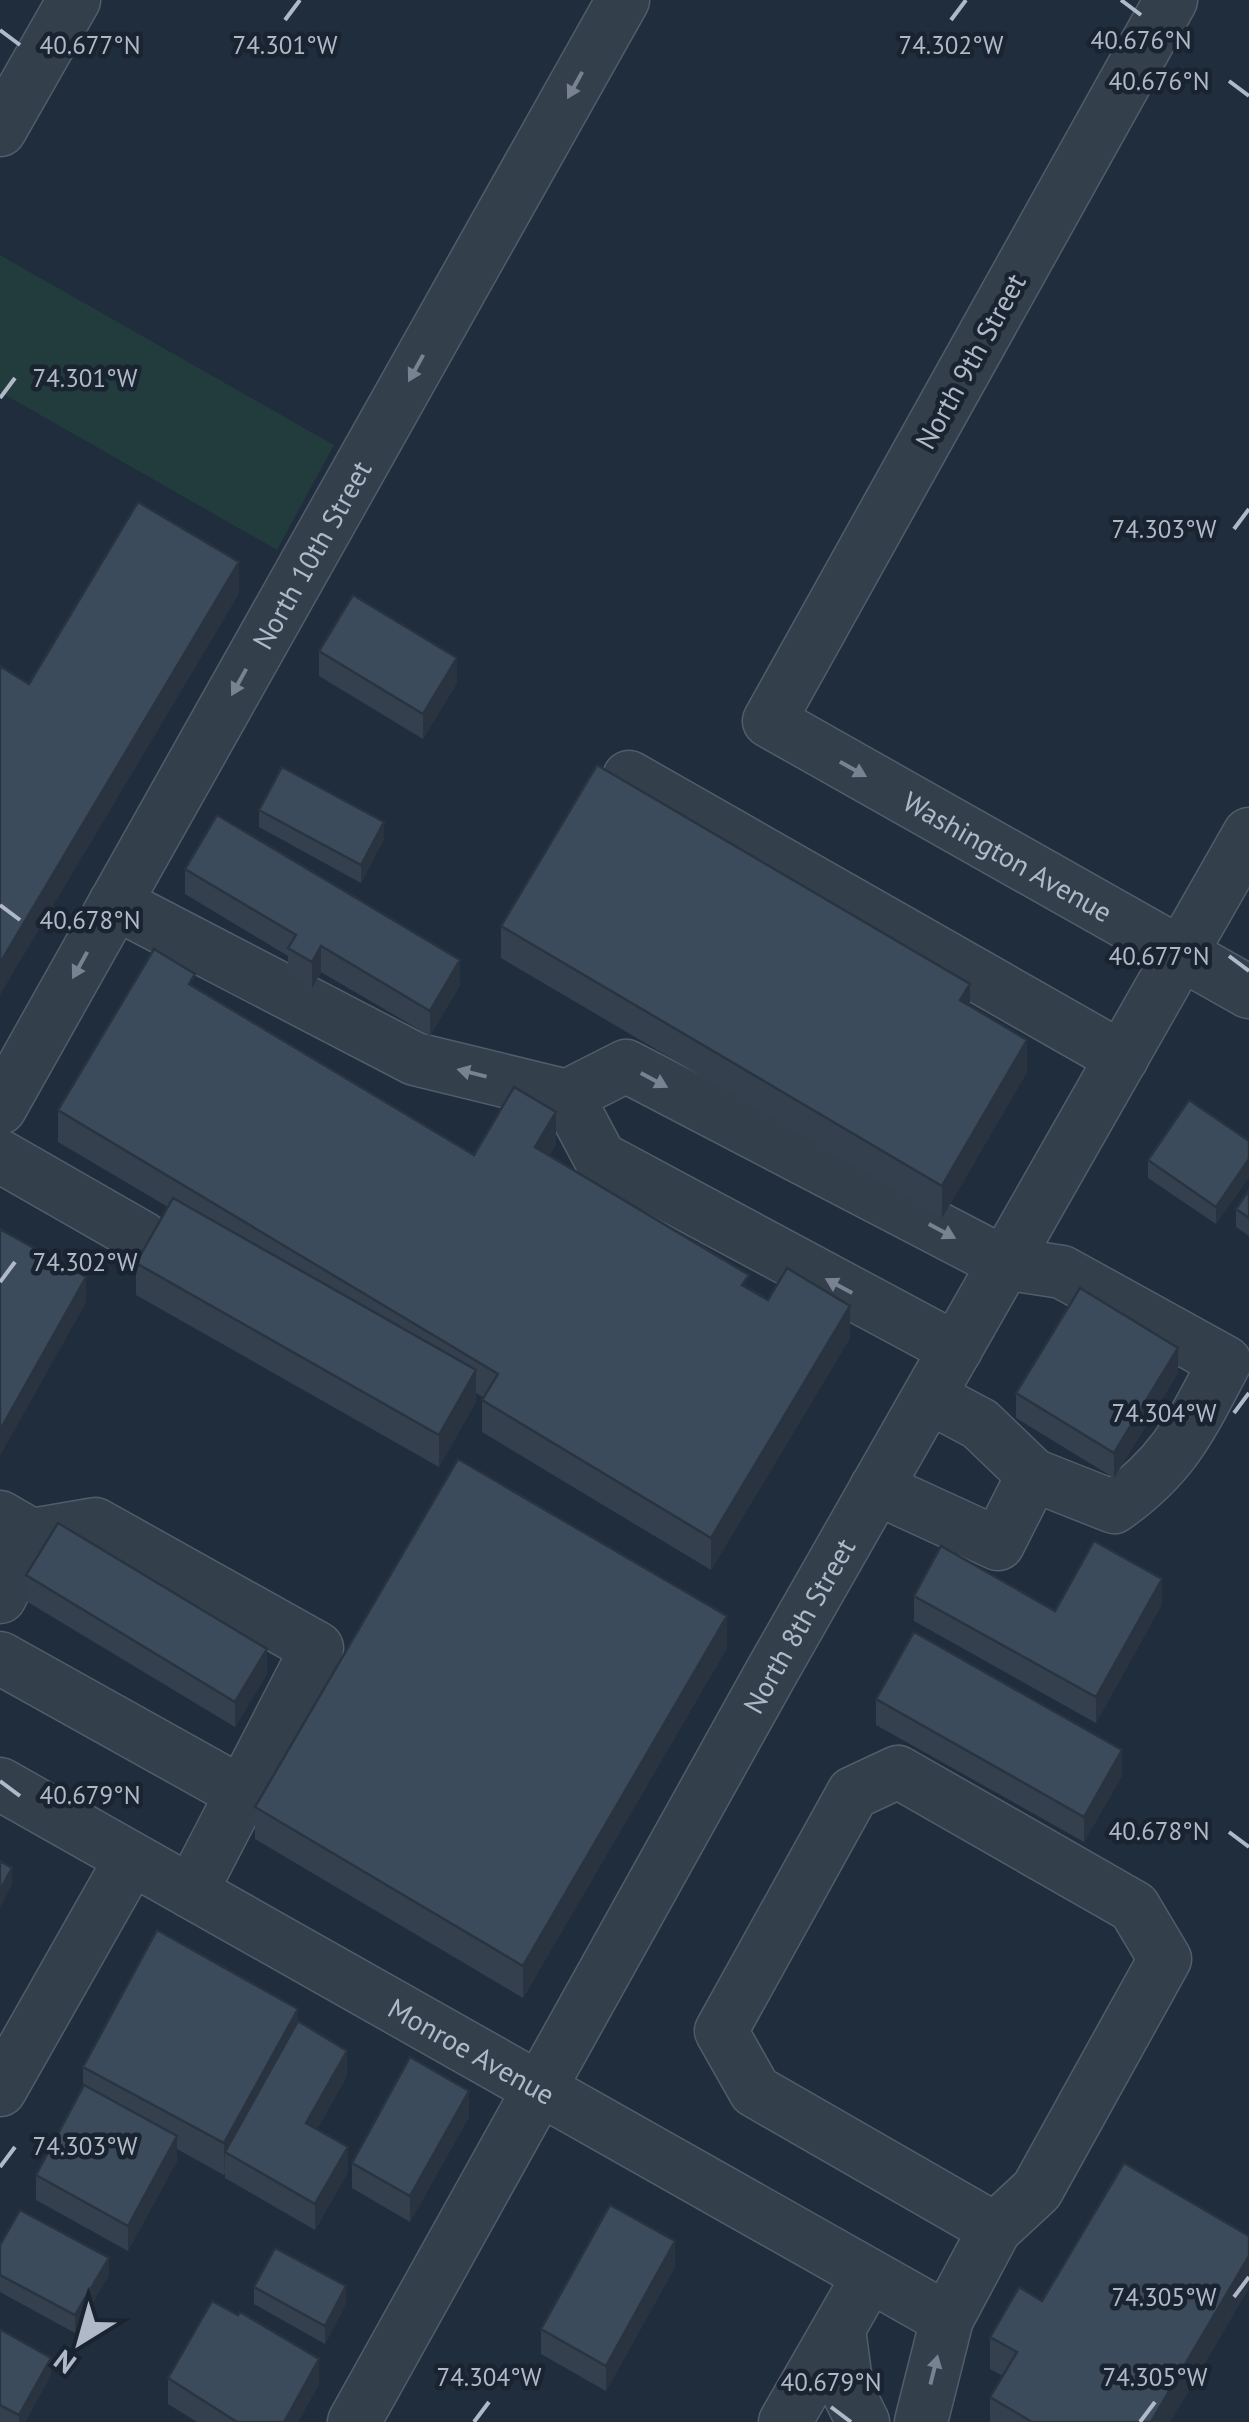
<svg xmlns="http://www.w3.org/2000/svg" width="1249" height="2422" font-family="'PT Sans',sans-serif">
  <rect width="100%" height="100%" fill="#202d3c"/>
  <path fill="#223b3d" d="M0,255L334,445L277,550L0,392Z"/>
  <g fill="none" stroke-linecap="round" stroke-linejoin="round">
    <g stroke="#525c6a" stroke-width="55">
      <g id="minor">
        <path id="s1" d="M1171,0L769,721L1249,992"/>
        <path d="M0,130L74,0"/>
        <path d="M629,777L1122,1058"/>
        <path d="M115,903L415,1059L567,1096L626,1066L1004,1263L1062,1272L1225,1362C1191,1426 1175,1464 1114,1507L1033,1475L998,1544L876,1488"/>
        <path d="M567,1096L600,1158L956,1349"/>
        <path id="s2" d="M0,1108L623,0"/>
        <path d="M0,1156L143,1238"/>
        <path d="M929,1397L980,1424L1033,1475"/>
        <path d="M0,1517L31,1535L95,1524L317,1648L191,1892"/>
        <path d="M0,1597L31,1535"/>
        <path d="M0,1658L242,1793"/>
        <path id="s3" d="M0,1784L947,2319"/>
        <path d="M0,2090L131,1859"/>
        <path d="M839,2329L847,2390L863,2422"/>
        <path id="s4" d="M354,2422L771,1673L1249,834"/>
        <path d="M785,2422L869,2276"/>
        <path d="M921,2422L947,2319L995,2229L1037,2190L1165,1959L1134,1907L898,1772L853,1793L721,2031L755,2091L995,2229"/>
      </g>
    </g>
    <use href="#minor" stroke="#343f4c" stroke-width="52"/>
  </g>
  <path fill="#34404e" d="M319,651L457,683L423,739L319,676Z
    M259,810L384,839L361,883L259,827Z
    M185,869L460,985L430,1036L321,972L312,988L288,973V956L185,894Z
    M501,926L970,1006L1027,1072L942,1218L501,958Z
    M195,987L474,1155L556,1144L549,1156L749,1289L768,1300L850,1338L711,1570L482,1432V1400L483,1397L476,1393V1402L439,1467L136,1295V1263L168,1207L58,1142V1110Z
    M1249,1141V1177L1216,1224L1148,1178V1160Z
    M1249,1190V1236L1236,1227V1209Z
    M1178,1373L1114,1478L1016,1418V1393Z
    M26,1575L267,1674L235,1727L26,1601Z
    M914,1596L1055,1611L1162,1604L1096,1723L914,1621Z
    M727,1648L523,1998L255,1839V1807Z
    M876,1699L1122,1776L1084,1842L876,1725Z
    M298,2022L347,2076L317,2129L348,2172L315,2230L225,2178V2174L224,2175L177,2149V2161L128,2251L36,2200V2175L83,2087V2067Z
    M469,2117L410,2222L352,2188V2163Z
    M1249,2236V2288L1170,2422H990V2397L1003,2376L990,2369V2337L1042,2301Z
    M0,2245L109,2275L75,2333L0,2292Z
    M675,2267L606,2391L541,2354V2329Z
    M254,2287L346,2304L325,2344L254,2304Z
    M0,2329L51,2375L25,2422H0Z
    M168,2378L319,2384L298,2422H197L168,2404Z"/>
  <path fill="#2a3440" d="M239,562V594L0,995V963Z
    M457,658V683L423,739V714Z
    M384,822V839L361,883V865Z
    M321,946V972L312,988V962Z
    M460,960V985L430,1036V1011Z
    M970,984V1016L960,1000Z
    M1027,1040V1072L942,1218V1186Z
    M556,1112V1144L535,1179V1147Z
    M1249,1159V1177L1216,1224V1207Z
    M86,1277V1303L0,1456V1430Z
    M850,1306V1338L711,1570V1538Z
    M1178,1348V1373L1114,1478V1453Z
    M476,1370V1402L439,1467V1435Z
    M1162,1579V1604L1096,1723V1697Z
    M727,1616V1648L523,1998V1966Z
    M267,1649V1674L235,1727V1702Z
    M1122,1750V1776L1084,1842V1817Z
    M12,1868V1885L0,1908V1890Z
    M298,2009V2041L225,2152L224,2175V2143Z
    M347,2051V2076L306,2149V2123Z
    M469,2091V2117L410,2222V2196Z
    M177,2136V2161L128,2251V2226Z
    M348,2147V2172L315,2230V2204Z
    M675,2241V2267L606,2391V2366Z
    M1249,2256V2288L1170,2422H1151Z
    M109,2258V2275L75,2333V2315Z
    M346,2286V2304L325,2344V2326Z
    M51,2358V2375L25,2422H19V2415Z
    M319,2359V2384L298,2422H284Z"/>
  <path fill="#3c4b5b" stroke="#2a3440" stroke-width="2.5" d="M138,502L239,562L0,963V666L29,684Z
    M353,595L457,658L423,714L319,651Z
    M597,765L970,984L960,1000L1027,1040L942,1186L501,926Z
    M282,767L384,822L361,865L259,810Z
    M217,815L460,960L430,1011L321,946L312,962L288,948L296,935L185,869Z
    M154,949L195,974L189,984L474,1155L514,1087L556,1112L535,1147L749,1275L742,1285L768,1300L787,1268L850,1306L711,1538L482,1400L498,1374L58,1110Z
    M1189,1100L1249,1141V1159L1216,1207L1148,1160Z
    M1249,1190V1218L1236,1209Z
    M173,1198L476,1370L439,1435L136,1263Z
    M0,1229L86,1277L0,1430Z
    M1080,1288L1178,1348L1114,1453L1016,1393Z
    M458,1459L727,1616L523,1966L255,1807Z
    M58,1523L267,1649L235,1702L26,1575Z
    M1094,1541L1162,1579L1096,1697L914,1596L941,1546L1055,1611Z
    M914,1632L1122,1750L1084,1817L876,1699Z
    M0,1861L12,1868L0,1890Z
    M157,1930L298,2009L224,2143L83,2067Z
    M298,2021L347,2051L306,2123L348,2147L315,2204L225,2152Z
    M410,2057L469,2091L410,2196L352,2163Z
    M84,2085L177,2136L128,2226L36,2175Z
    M1124,2163L1249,2236V2256L1151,2422H1032L990,2397L1017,2352L990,2337L1019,2287L1042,2301Z
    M610,2205L675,2241L606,2366L541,2329Z
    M20,2210L109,2258L75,2315L0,2275V2245Z
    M275,2248L346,2286L325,2326L254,2287Z
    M212,2301L238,2315L240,2312L319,2359L284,2422H237L168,2378Z
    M0,2329L51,2358L19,2415L0,2405Z"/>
  <defs><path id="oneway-solid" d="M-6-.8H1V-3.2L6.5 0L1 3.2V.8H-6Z" transform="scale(2.5)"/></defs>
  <g fill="#788290">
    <use href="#oneway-solid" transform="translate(575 85) rotate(119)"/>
    <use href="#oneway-solid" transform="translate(416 368) rotate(119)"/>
    <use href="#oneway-solid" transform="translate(239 682) rotate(119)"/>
    <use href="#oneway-solid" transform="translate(853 769) rotate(29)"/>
    <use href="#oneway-solid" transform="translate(80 965) rotate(119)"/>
    <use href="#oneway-solid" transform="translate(472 1073) rotate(-166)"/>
    <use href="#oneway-solid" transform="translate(654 1080) rotate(28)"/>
    <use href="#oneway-solid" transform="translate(942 1231) rotate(28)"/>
    <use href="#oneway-solid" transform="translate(839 1286) rotate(-152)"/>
    <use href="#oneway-solid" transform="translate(934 2370) rotate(-76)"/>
  </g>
  <path fill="none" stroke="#afb9c8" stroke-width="4" d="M1121,0L1141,15M285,20L300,0M951,20L966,0M0,30L20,45M1229,81L1249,96M0,398L15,378M1234,529L1249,509M0,905L20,920M1229,956L1249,971M0,1282L15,1262M1234,1413L1249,1393M0,1781L20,1796M1229,1832L1249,1847M0,2167L15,2147M1234,2297L1249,2277M831,2407L851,2422M474,2422L489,2402M1140,2422L1155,2402"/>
  <g text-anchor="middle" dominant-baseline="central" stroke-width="9" stroke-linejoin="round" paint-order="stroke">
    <g font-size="28" fill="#afb9c8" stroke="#1a2431">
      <text transform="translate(970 361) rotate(-61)">North 9th Street</text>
      <text stroke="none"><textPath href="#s2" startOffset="635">North 10th Street</textPath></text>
      <text stroke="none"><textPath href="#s1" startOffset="1100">Washington Avenue</textPath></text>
      <text stroke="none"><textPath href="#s4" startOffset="912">North 8th Street</textPath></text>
      <text stroke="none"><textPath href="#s3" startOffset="542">Monroe Avenue</textPath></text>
    </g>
  </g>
  <g font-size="25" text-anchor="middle" fill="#afb9c8" stroke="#1a2431" stroke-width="9" stroke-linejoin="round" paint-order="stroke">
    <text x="1141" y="49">40.676°N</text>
    <text x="285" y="54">74.301°W</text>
    <text x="951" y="54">74.302°W</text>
    <text x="90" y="54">40.677°N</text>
    <text x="1159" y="90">40.676°N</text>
    <text x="85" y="387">74.301°W</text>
    <text x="1164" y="538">74.303°W</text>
    <text x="90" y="929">40.678°N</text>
    <text x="1159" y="965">40.677°N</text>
    <text x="85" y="1271">74.302°W</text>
    <text x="1164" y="1422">74.304°W</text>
    <text x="90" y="1804">40.679°N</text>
    <text x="1159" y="1840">40.678°N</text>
    <text x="85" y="2155">74.303°W</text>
    <text x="1164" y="2306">74.305°W</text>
    <text x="489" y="2386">74.304°W</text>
    <text x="1155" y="2386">74.305°W</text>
    <text x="831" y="2391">40.679°N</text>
  </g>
  <g transform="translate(80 2342) rotate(217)" stroke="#1a2431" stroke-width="8" paint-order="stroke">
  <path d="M0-8L18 38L0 25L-18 38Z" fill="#afb9c8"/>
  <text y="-15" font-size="28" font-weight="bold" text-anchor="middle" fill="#afb9c8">N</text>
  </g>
</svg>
